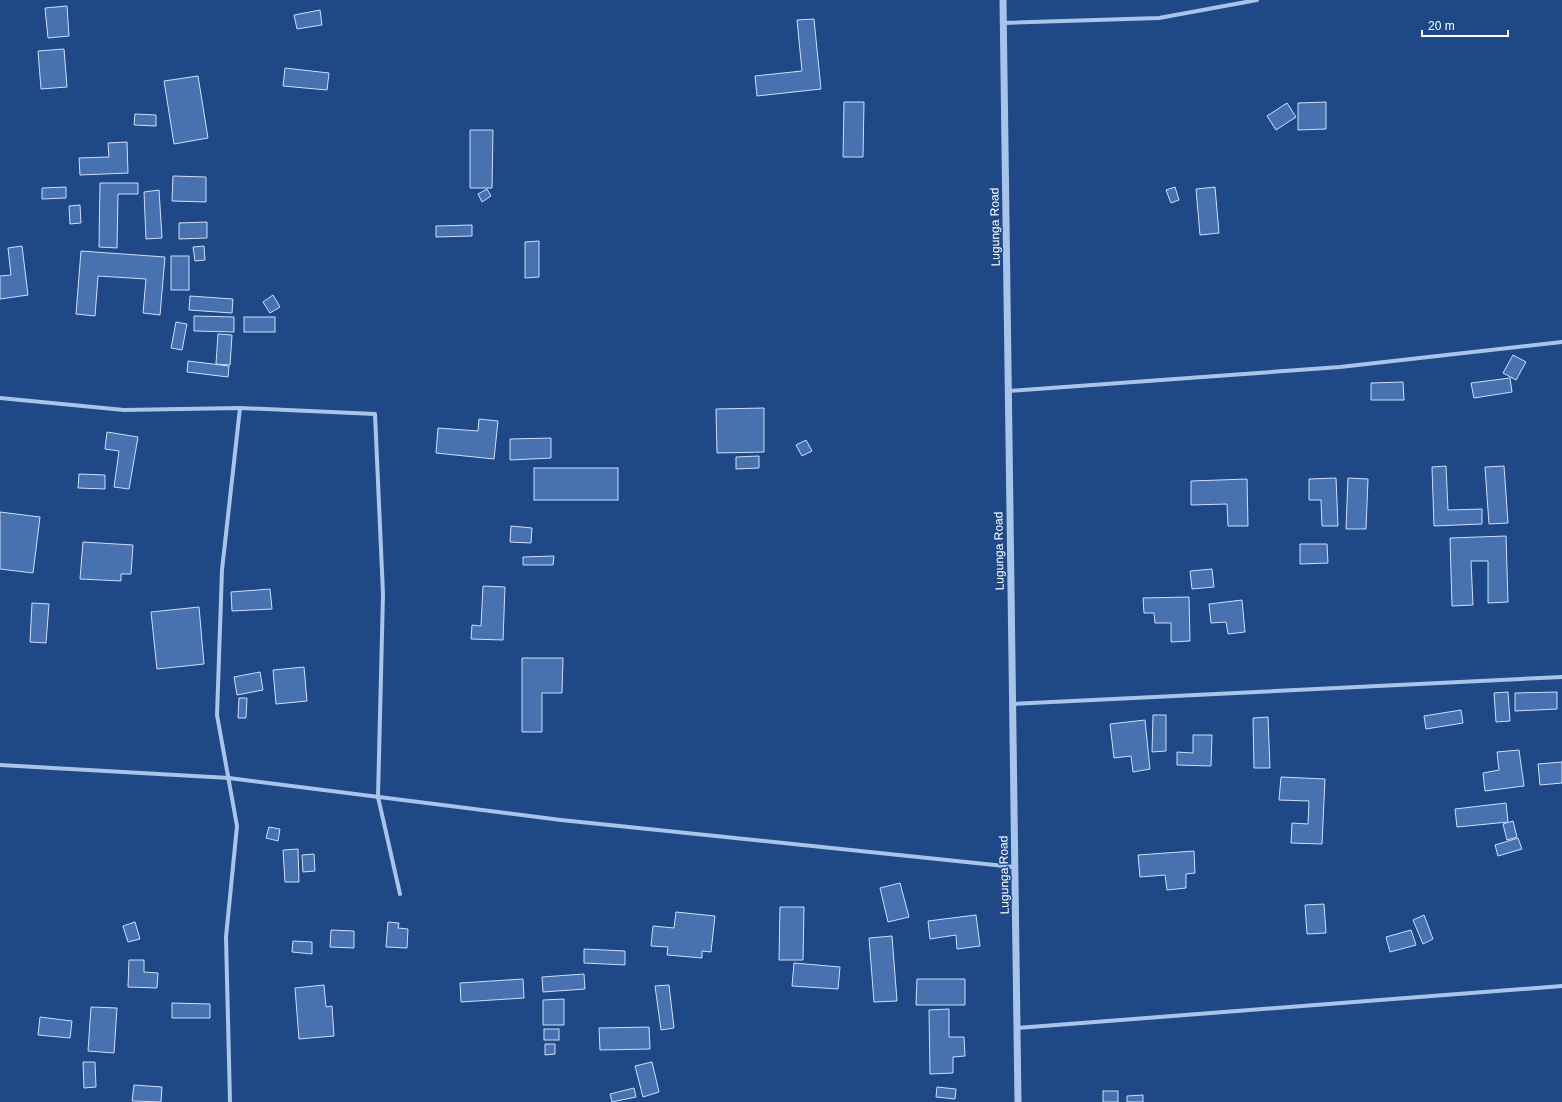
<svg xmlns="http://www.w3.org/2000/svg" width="1562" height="1102" font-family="Arial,sans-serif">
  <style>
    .building { fill: #4871b0; stroke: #cedff8 }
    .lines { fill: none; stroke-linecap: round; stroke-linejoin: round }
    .minor { stroke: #a9c4ea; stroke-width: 4 }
    .tertiary { stroke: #a9c4ea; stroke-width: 7 }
    .labels { text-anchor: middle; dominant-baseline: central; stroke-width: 3; stroke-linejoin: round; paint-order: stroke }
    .street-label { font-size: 12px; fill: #fff; stroke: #1f4887 }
  </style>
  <rect width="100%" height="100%" fill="#1f4887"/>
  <g class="building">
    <path d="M67,6L69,36L48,38L45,8Z"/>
    <path d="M320,10L322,25L297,29L294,15Z"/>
    <path d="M814,19L821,89L757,96L755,76L802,71L797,20Z"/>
    <path d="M64,49L67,87L41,89L38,51Z"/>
    <path d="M285,68L329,73L327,90L283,86Z"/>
    <path d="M198,76L208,138L174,144L164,81Z"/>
    <path d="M844,102H864L863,157H843Z"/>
    <path d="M1326,102V129L1298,130V103Z"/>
    <path d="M1287,103L1296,117L1276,130L1267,116Z"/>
    <path d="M135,114L156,115V126L134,125Z"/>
    <path d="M470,130H493L492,188H470Z"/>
    <path d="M127,142L128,173L80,175L79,158L109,157L108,143Z"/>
    <path d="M173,176L206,177V202L172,201Z"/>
    <path d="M100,183H138V194H118L117,248L99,247Z"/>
    <path d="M66,187V198L42,199V188Z"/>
    <path d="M1175,187L1179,200L1171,203L1166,190Z"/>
    <path d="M1215,187L1219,233L1200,235L1196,189Z"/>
    <path d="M487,189L491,196L482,202L478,194Z"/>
    <path d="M159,190L162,238L146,239L144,192Z"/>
    <path d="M80,205L81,223L70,224L69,206Z"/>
    <path d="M207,222V238L179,239V223Z"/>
    <path d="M472,225V236L436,237V226Z"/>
    <path d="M539,241V277L525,278V242Z"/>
    <path d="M22,246L28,295L0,299V276L11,275L8,248Z"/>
    <path d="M204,246L205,260L195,261L193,247Z"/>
    <path d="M81,251L165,257L160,315L143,313L146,279L98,276L95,316L76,314Z"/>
    <rect x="171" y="256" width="18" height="34"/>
    <path d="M273,295L280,307L270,313L263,302Z"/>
    <path d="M190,296L233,299L232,313L189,310Z"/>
    <path d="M194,316L234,317V332L194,331Z"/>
    <rect x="244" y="317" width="31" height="15"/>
    <path d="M176,322L187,324L182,350L171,348Z"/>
    <path d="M218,334L232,335L230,365L216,364Z"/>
    <path d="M1513,355L1526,362L1516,380L1503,373Z"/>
    <path d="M188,361L229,366L228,377L187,372Z"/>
    <path d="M1510,378L1512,392L1474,398L1471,383Z"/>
    <path d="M1403,382L1404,400H1371V383Z"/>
    <path d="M764,408V452L717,453L716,409Z"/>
    <path d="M479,419L498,421L494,459L436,453L438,428L478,431Z"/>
    <path d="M107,432L138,437L129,489L114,487L119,451L105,449Z"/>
    <path d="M551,438V458L510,460V439Z"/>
    <path d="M806,440L812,451L802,456L796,445Z"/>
    <path d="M759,456V468L736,469V457Z"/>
    <path d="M1446,466L1448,510L1482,509V524L1434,526L1432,467Z"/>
    <path d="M1504,466L1508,523L1489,524L1485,467Z"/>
    <rect x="534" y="468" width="84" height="32"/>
    <path d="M79,474L105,475V489L78,488Z"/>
    <path d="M1336,478L1338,526H1322L1321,500H1309V479Z"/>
    <path d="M1348,478L1368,479L1366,529H1346Z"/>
    <path d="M1247,479L1248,526H1228L1227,504L1191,505V481Z"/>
    <path d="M0,512L40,517L33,573L0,569Z"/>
    <path d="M511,526L532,528L531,543L510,542Z"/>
    <path d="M1506,536L1508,602L1488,603V561H1471L1473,605L1452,606L1450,538Z"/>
    <path d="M83,542L133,545L131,574H121V581L80,579Z"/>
    <path d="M1300,544H1327L1328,563L1300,564Z"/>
    <path d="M554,556L553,565H523V557Z"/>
    <path d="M1212,569L1214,587L1192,589L1190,571Z"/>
    <path d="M483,586L505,587L503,640L471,639L472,625L481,626Z"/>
    <path d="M270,589L272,609L232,611L231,592Z"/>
    <path d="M1189,597L1190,641L1171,642V623H1155L1154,613H1144L1143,598Z"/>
    <path d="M1242,600L1245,632L1228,634L1226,622L1211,623L1209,604Z"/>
    <path d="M32,603L49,604L46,643L30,642Z"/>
    <path d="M199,607L204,664L157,669L151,612Z"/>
    <path d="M522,658H563L562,693H542V732H522Z"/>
    <path d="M304,667L307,701L276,704L273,670Z"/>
    <path d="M260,672L263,690L237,695L234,677Z"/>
    <path d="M1508,692L1510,721L1496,722L1494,693Z"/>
    <path d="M1557,692V709L1515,711V693Z"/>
    <path d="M239,698H247L246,718H238Z"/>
    <path d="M1461,710L1463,723L1426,729L1424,716Z"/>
    <path d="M1153,715H1166V751L1152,752Z"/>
    <path d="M1268,717L1270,768H1254L1253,718Z"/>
    <path d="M1145,720L1150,769L1133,772L1131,756L1114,758L1110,724Z"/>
    <path d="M1193,735H1212L1211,766L1177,765V752L1193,753Z"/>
    <path d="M1519,750L1524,786L1485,791L1483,773L1499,770L1497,752Z"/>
    <path d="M1562,762V783L1540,785L1538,764Z"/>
    <path d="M1281,777L1325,779L1322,844L1291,843L1292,823L1308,824L1309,801L1279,800Z"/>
    <path d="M1506,803L1508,822L1457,827L1455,809Z"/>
    <path d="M1513,821L1517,837L1507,840L1503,824Z"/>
    <path d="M269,827L280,829L278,841L266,838Z"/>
    <path d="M1518,838L1522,849L1498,856L1495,845Z"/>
    <path d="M298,849L299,882H285L283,850Z"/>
    <path d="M1194,851L1195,873L1186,874V888L1167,890L1165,875L1140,877L1138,855Z"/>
    <path d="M314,854L315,871L303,872L302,855Z"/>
    <path d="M900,883L909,917L888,922L880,888Z"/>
    <path d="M1324,904L1326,933L1307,934L1305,905Z"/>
    <path d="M780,907H804L803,960H779Z"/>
    <path d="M676,912L715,916L711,952L702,951V958L667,955L668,947L651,946L653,926L674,928Z"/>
    <path d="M976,915L980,946L957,949L956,935L930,939L928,921Z"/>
    <path d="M1424,915L1433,939L1423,944L1413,920Z"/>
    <path d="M135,922L140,939L128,942L123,926Z"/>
    <path d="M388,922L399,923L398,928L408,929L407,948L386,947Z"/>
    <path d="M331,930L354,931V948L330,947Z"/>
    <path d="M1411,930L1416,945L1390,952L1386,937Z"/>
    <path d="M892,936L897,1001L874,1002L869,938Z"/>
    <path d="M293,941L312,942V954L292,952Z"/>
    <path d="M584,949L625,951V965L584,963Z"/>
    <path d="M129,960H144V972L158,973L157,988L128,987Z"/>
    <path d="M794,963L840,967L838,989L792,986Z"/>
    <path d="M584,974L585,989L543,992L542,977Z"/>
    <path d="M523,979L524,998L461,1002L460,983Z"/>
    <path d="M917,979H965V1005H916Z"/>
    <path d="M324,985L326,1007L332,1006L334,1036L299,1039L295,988Z"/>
    <path d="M669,985L674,1028L661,1030L655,986Z"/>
    <path d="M564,999V1025H543V1000Z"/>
    <path d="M172,1003L210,1004V1018H172Z"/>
    <path d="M91,1007L117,1008L114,1053L88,1051Z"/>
    <path d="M949,1009V1037H964L965,1056L953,1057V1073L930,1074L929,1010Z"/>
    <path d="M40,1017L72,1021L70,1038L38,1035Z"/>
    <path d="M649,1027L650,1049L600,1050L599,1028Z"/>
    <rect x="544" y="1029" width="15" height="11"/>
    <path d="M545,1044H555V1054L545,1055Z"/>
    <path d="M83,1062H95L96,1087L84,1088Z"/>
    <path d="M652,1062L659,1092L643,1097L635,1066Z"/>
    <path d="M134,1085L162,1087L161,1102L132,1101Z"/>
    <path d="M937,1087L956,1089L955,1099L936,1097Z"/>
    <path d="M634,1088L636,1097L612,1102L610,1094Z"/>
    <rect x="1103" y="1091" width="15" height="11"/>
    <path d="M1143,1095V1102H1127V1096Z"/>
  </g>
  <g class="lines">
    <g class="minor">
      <path d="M1003,23L1159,18L1257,0"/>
      <path d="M1008,391L1340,367L1562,342"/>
      <path d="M0,398L124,410L240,408L375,414L383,594L378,797L400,894"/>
      <path d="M1012,704L1562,677"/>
      <path d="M0,765L229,778L561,820L1014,867"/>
      <path d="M1017,1028L1562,986"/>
      <path d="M230,1102L226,937L237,826L217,715L222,570L240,408"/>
    </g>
    <path class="tertiary" d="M1003,0L1018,1102"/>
  </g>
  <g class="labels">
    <g class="street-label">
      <text transform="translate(995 227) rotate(-91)">Lugunga Road</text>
      <text transform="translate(999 551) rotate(-91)">Lugunga Road</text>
      <text transform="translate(1004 875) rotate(-91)">Lugunga Road</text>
    </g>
  </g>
  <path d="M1422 30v6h86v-6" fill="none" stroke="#ffffff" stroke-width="2"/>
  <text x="1428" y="30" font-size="12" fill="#ffffff" stroke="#1f4887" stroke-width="3" paint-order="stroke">20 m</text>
</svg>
